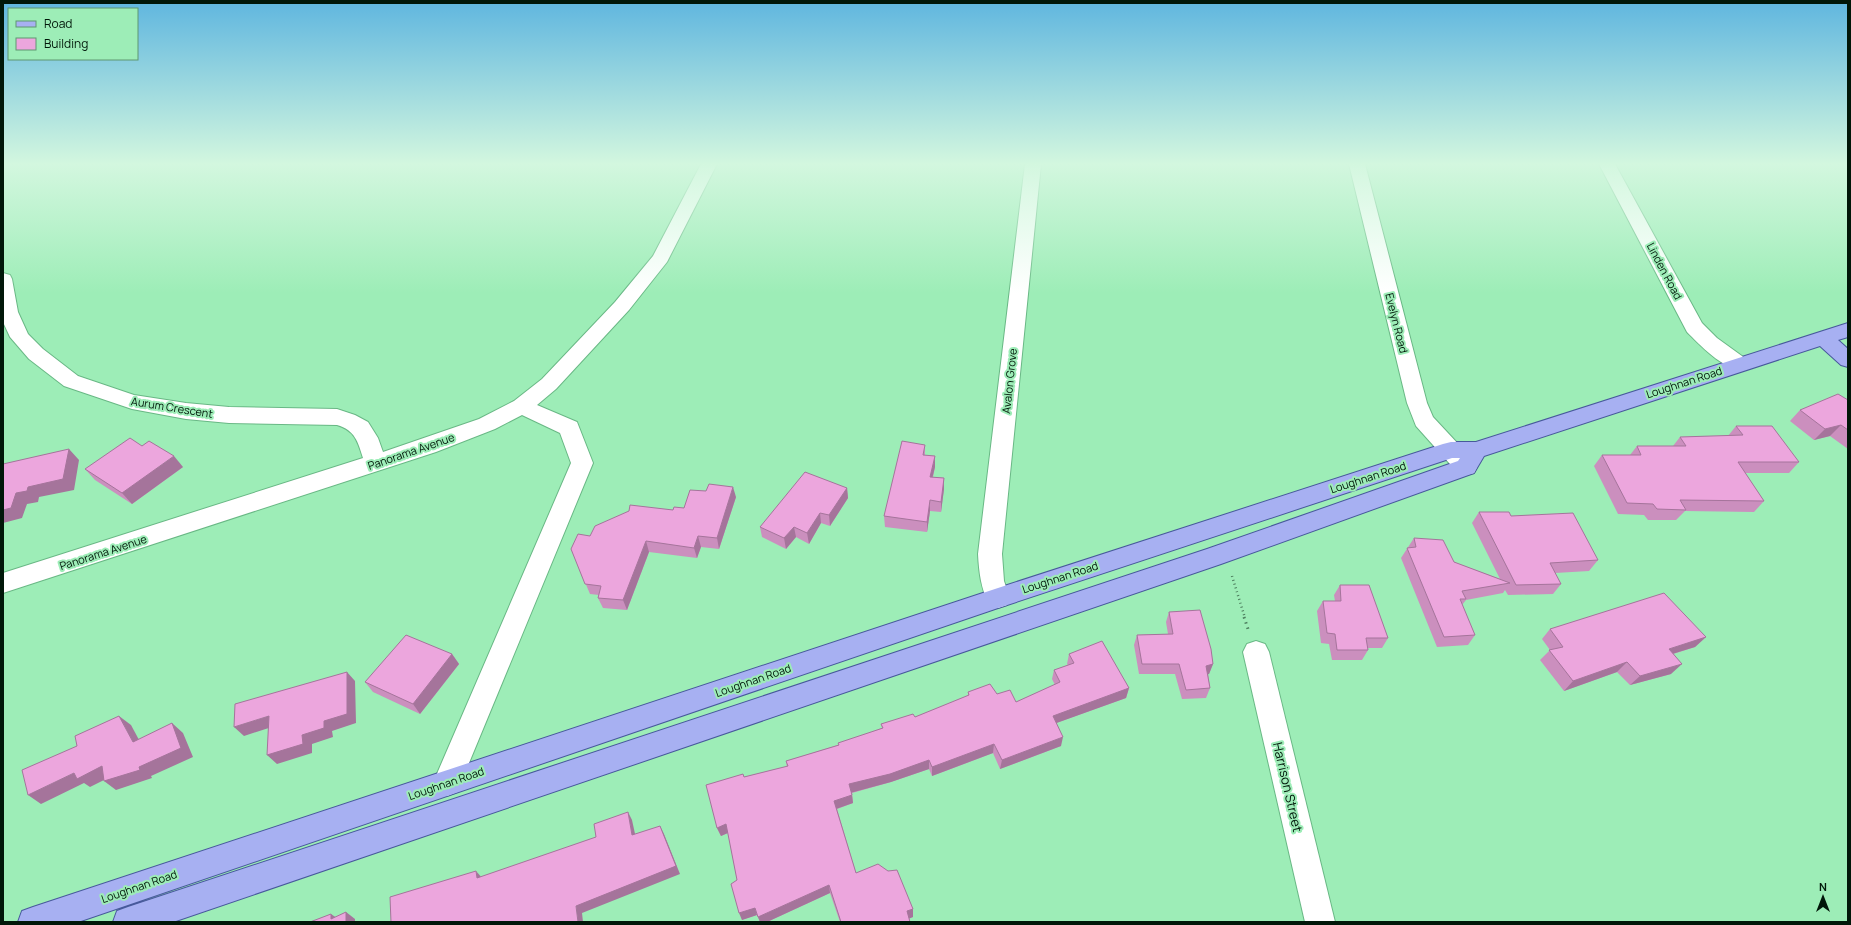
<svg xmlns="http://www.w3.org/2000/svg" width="1851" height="925" font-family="Manrope,sans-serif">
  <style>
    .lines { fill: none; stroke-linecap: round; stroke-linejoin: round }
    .minor-casing { stroke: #69b885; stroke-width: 2 }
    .major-casing { stroke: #47599b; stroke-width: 2 }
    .path-far1 { stroke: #4d7f5e; stroke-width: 2.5; stroke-dasharray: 1 3; stroke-linecap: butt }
    .path { stroke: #4d7f5e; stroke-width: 3; stroke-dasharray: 1.5 4; stroke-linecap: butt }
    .minor { fill: #fff; fill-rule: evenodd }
    .major { fill: #a7b0f2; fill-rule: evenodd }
    .wall { fill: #cb8fbe }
    .shaded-wall { fill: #a5749b }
    .building { fill: #eca6dd; stroke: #a5749b }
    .labels { text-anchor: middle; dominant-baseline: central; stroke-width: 4; stroke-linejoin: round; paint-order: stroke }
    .street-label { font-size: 11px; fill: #011709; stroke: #9dedb7 }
    .near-street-label { font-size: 13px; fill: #011709; stroke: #9dedb7 }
  </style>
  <rect width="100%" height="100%" fill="#9dedb7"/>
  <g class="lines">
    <defs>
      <g id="minor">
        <path d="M701,164H717L667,262L629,310L556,389L537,405L577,422L593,463L457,792L447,796L437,792L433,783L571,463L560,433L522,415L495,429L436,452L3,593V573L363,458C358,442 355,430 337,425L229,423L186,419L132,409L64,386L29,359L10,337L3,322V273L10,275L12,279L18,312L28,334L43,349L78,376L134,395L186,403L229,407L337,409L355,415L368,422L378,438L383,452L479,419L514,401L542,379L615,302L653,256Z"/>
        <path d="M1025,164H1041L1002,554L1004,581L1010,598L1007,605L998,608L989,605C981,588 979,573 978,554Z"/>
        <path d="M1349,164H1365L1427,403L1433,417L1474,461L1477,467L1474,473L1466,475L1458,473L1416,426L1407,403Z"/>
        <path d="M1599,164H1615L1702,323L1717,338L1746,359L1749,364L1746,369C1727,374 1700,345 1687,332Z"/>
        <path d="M1256,641L1265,644L1269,652L1335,922H1305L1243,652L1247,644Z"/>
      </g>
      <path id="major" d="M1848,323V337L1838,340L1848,349V367L1841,365L1820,346L1484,456L1474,473L1221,564L173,922H113L117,911L128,907L1207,549L1458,461L1460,458H1452L998,608L78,922H18L22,911L33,907L998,588L1443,444L1451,442H1476Z"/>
    </defs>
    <use href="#minor" class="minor-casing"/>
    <use href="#major" class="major-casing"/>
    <path class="path-far1" d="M1232,576L1245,618"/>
    <path class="path" d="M1244,617L1248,629"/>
    <use href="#minor" class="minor"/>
    <use href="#major" class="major"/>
  </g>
  <g class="wall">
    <path d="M1848,400V449L1830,436L1814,440L1790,421L1800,410Z"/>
    <path d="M1736,426L1799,462L1789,473H1745L1764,501L1754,512L1685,511L1676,520H1648L1644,515L1618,514L1594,466L1602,455H1630L1637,446H1673L1680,437L1728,436Z"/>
    <path d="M925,445V455L935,467L933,477L944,478V489L941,512L930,511L927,532L885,527L884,516Z"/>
    <path d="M183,467L132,504L95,480L85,469Z"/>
    <path d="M847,488L848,498L830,526L821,523L809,544L796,537L786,549L762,537L760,527Z"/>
    <path d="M736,497L719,549L701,547L697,558L649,552L627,610L603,608L598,598L599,595L590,594L571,549L590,536L673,510L684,508Z"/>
    <path d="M1479,512L1511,516L1598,560L1589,571L1555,573L1561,584L1553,594L1508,595L1505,590L1503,593L1466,600L1462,605L1475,635L1468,645L1437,647L1401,558L1414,538L1454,562L1500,579L1472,523Z"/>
    <path d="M1340,585L1388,638L1382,648H1368V650L1362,660H1332L1329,644L1321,643L1317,611L1323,601H1335L1334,595Z"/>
    <path d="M1169,612L1213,664L1209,674H1208L1210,688L1206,698L1182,699L1175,674H1139L1134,645L1137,635L1168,634L1166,622Z"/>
    <path d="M1550,629L1706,637L1695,647L1673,654L1671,674L1630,685L1617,672L1564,691L1540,660L1550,650L1542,639Z"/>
    <path d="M452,654L459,664L420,714L373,692L365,682Z"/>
    <path d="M1069,654L1129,688L1126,698L1056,723L1061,746L1000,769L993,753L932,776L929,769L891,782L852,793L853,803L837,809L856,873L913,909V917L909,918L910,922H840L830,893L767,922H760L757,915L742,920L737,880L728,833L721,836L717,828L744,777L787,767L786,761L838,745L882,728L881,724L915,717L968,696V692L997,694L1016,702L1055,685L1052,679L1054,670L1068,665L1067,664Z"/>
  </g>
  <g class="shaded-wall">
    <path d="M1841,425L1830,436L1814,440L1825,429Z"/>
    <path d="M69,449L79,460L74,490L39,497L38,502L27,504L22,518L3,523V510L16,493L28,487Z"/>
    <path d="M174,456L183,467L132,504L122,493Z"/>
    <path d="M935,456V467L930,487V477Z"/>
    <path d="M944,478V489L941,512V502Z"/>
    <path d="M733,487L736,497L719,549L717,538Z"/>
    <path d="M847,488L848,498L830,526L829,515Z"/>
    <path d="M930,500V511L927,532V522Z"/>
    <path d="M820,513L821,523L809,544L807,533Z"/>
    <path d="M794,527L796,537L786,549L784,538Z"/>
    <path d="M698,536L701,547L697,558L694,548Z"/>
    <path d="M646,541L649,552L627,610L623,600Z"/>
    <path d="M1706,637L1695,647L1659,658L1669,649Z"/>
    <path d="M452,654L459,664L420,714L413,704Z"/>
    <path d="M1627,662L1617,672L1564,691L1573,681Z"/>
    <path d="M1213,664L1209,674L1202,676L1206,666Z"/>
    <path d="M1682,664L1671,674L1630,685L1640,676Z"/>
    <path d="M347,672L355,681L356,723L332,731L333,737L312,744V753L277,764L267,755L302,735L324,721Z"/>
    <path d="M1129,688L1126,698L1051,725L1053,716Z"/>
    <path d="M119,716L131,725L145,751L133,742Z"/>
    <path d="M269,716L278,725L244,736L234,727Z"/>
    <path d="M172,723L183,733L193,757L151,776L152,778L116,790L104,781Z"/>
    <path d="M1063,737L1061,746L1000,769L1002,760Z"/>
    <path d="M994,744L993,753L932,776V767Z"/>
    <path d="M929,760V769L891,782L850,793L849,784Z"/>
    <path d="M102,766L114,775L90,787L84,783L41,804L28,795L74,773Z"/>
    <path d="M852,795L853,803L836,809L834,801Z"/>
    <path d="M628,812L632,820L637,843L632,835Z"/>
    <path d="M726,824L730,832L721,836L717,828Z"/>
    <path d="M660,826L664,834L680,874L582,913L583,922H578L576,906Z"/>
    <path d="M476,871L483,879L477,878Z"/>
    <path d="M829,885L830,893L767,922H760L758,917Z"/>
    <path d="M755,908L757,915L742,920L739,913Z"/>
    <path d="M913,909V917L908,919L907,911Z"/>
    <path d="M346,912L355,919V922H346Z"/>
    <path d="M331,914L341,921L331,919Z"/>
  </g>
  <g class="building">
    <path d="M1838,394L1848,400V430L1841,425L1825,429L1800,410Z"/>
    <path d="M1736,426H1772L1799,462H1738L1764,501L1680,500L1686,510L1657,509L1653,504L1627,503L1602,455H1641L1637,446H1686L1680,437L1743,435Z"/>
    <path d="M130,438L142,446L149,441L174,456L122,493L85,469Z"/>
    <path d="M902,441L925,445L923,455L935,456L930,477L944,478L941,502L930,500L927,522L884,516Z"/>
    <path d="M69,449L63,479L28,487L27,491L16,493L11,508L3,510V464Z"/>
    <path d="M805,472L847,488L829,515L820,513L807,533L794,527L784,538L760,527Z"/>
    <path d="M709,484L733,487L717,538L698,536L694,548L646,541L623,600L598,598L601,586L585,584L571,549L578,534L590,536L595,526L629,511L630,505L673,510L674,507L684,508L690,490L706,491Z"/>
    <path d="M1479,512H1509L1511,516L1573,513L1598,560L1550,563L1561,584L1516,585Z"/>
    <path d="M1414,538L1443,540L1454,562L1510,583L1462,591L1466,599H1460L1475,635L1444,637L1407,548L1416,547Z"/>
    <path d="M1340,585H1369L1388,638H1366L1368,650H1337L1335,634L1327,633L1323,601H1341Z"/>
    <path d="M1664,593L1706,637L1669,649L1682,664L1640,676L1627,662L1573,681L1549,650L1563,647L1550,629Z"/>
    <path d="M1200,610L1211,649L1213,664L1206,666L1210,688L1186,690L1179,664H1142L1137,635L1173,634L1169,612Z"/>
    <path d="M406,635L452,654L413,704L365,682Z"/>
    <path d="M1102,641L1129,688L1053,716L1063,737L1002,760L994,744L932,767L929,760L890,774L849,784L852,795L834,801L856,873L878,864L888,871L897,870L913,909L907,911L910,922H841L829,885L758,917L755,908L739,913L731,884L737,880L726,824L717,828L706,785L743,774L744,777L788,766L786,761L839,745L838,743L883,728L881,724L913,714L915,717L969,695L968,692L990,684L997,694L1010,690L1016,702L1060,682L1054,670L1074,663L1069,654Z"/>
    <path d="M347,672V714L324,721V728L302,735L303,744L267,755L269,716L234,727L235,704Z"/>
    <path d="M119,716L133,742L172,723L181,748L139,767L140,770L104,781L102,766L77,779L74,773L28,795L22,770L77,746L75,736Z"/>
    <path d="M628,812L632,835L660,826L676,866L576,906L578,922H391L390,897L476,871L477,878L596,837L594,824Z"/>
    <path d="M346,912V922H310L331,914V919Z"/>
  </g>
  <linearGradient id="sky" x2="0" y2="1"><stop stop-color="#5fb6df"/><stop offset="0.56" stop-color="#d3f7df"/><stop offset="1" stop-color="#d3f7df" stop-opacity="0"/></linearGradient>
  <rect width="1851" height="293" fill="url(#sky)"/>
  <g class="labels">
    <g class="street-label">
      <text transform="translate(1665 271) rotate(62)">Linden Road</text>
      <text transform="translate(1397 323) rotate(76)">Evelyn Road</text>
      <text transform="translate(1009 381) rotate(-84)">Avalon Grove</text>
      <text transform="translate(1684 382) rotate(-18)">Loughnan Road</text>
      <text transform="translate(172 407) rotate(9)">Aurum Crescent</text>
      <text transform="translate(411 451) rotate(-19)">Panorama Avenue</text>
      <text transform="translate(1368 477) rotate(-18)">Loughnan Road</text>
      <text transform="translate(103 552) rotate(-18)">Panorama Avenue</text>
      <text transform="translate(1060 577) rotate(-18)">Loughnan Road</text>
      <text transform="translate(753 680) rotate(-19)">Loughnan Road</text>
      <text transform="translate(446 783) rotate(-19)">Loughnan Road</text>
      <text transform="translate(139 886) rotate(-19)">Loughnan Road</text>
    </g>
    <g class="near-street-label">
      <text transform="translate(1288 787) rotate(77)">Harrison Street</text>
    </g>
  </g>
  <rect width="1851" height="925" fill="none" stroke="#011709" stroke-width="8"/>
  <rect x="8" y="8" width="130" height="52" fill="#9dedb7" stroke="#5f9771"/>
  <rect x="16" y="21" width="20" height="6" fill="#a7b0f2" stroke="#5f9771"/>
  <text x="44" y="28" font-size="12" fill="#011709">Road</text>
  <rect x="16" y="38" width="20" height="12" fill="#eca6dd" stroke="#5f9771"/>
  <text x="44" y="48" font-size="12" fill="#011709">Building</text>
  <g transform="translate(1823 897)" stroke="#9dedb7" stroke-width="3" paint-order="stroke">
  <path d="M0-3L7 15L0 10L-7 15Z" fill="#011709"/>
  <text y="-6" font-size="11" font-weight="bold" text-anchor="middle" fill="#011709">N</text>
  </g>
</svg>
